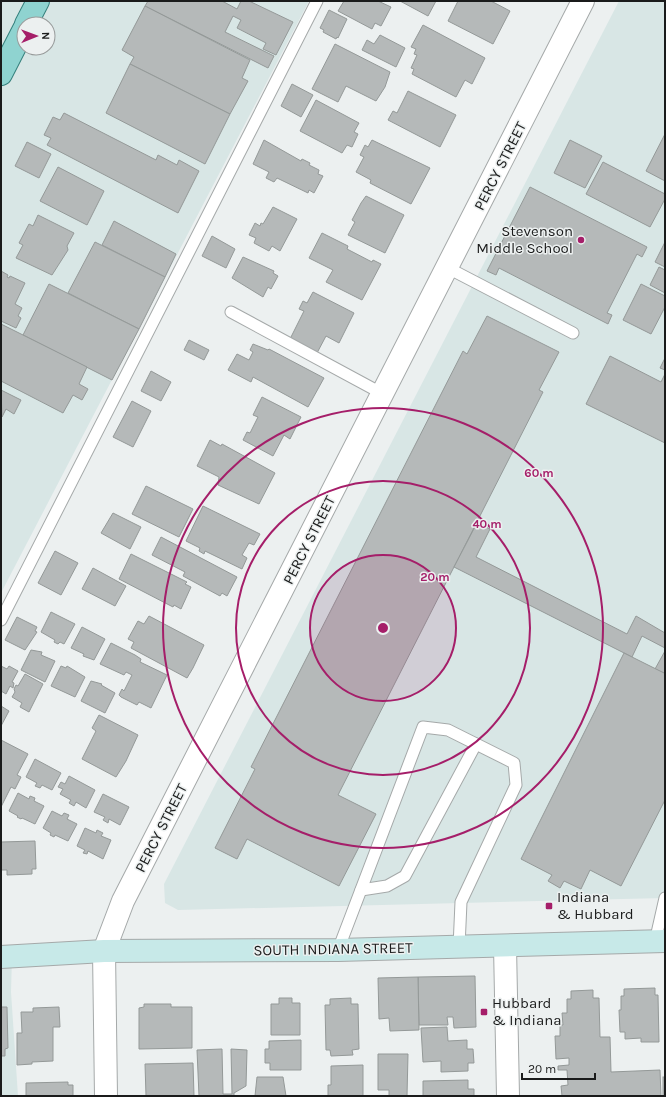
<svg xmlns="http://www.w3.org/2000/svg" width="666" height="1097" font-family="Karla,sans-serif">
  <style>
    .built { fill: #d8e6e5; fill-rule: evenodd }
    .building { fill: #b5b9b9; stroke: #949998 }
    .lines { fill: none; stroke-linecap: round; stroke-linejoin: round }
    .lane-casing { stroke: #a5a9a9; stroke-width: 13 }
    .street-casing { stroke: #a5a9a9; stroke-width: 24 }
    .secondary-casing { stroke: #a5a9a9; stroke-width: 24 }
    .primary-casing { stroke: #35807c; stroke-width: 24 }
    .lane { stroke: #fff; stroke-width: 11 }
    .street { stroke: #fff; stroke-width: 22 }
    .secondary { stroke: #c7e9e8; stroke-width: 22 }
    .primary { stroke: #8fd3d0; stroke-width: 22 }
    .ring { fill: none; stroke: #a51e69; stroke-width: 2 }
    .poi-dot { fill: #a51e69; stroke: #ecf0f0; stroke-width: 1.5 }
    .labels { text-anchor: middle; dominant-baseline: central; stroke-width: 3; stroke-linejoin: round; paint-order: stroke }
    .street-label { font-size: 15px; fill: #1a1b1b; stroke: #ecf0f0 }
    .poi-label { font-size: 15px; fill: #1a1b1b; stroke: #ecf0f0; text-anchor: start }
    .centre { fill: #a51e69; stroke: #ecf0f0; stroke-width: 2 }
    .ring-label { font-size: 12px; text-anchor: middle; font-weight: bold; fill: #a51e69; stroke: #ecf0f0; stroke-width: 3; stroke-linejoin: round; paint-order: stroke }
  </style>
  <rect width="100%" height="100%" fill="#ecf0f0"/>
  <g class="built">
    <path d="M1,1H309L1,593ZM24,24H48V48H24Z"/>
    <path d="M619,1H665V898L178,910L165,903L164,884Z"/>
    <path d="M1,957H12L11,992L18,1096H1Z"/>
  </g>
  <g class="building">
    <path d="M148,1H222L237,9L241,1H249L293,22L276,55L263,49L266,43L237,28L241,20L233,16L225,32L274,56L268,68L145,6Z"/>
    <path d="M344,1H378L391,7L381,26L375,23L372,29L338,11Z"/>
    <path d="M400,1H436L428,16Z"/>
    <path d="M458,1H491L510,11L493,44L448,21Z"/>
    <path d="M145,6L250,60L242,78L248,81L230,114L130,64L134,57L122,50Z"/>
    <path d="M329,10L347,19L338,38L337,37L336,39L323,32L324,30L320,28Z"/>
    <path d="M423,25L485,58L472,84L465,80L456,97L412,74L414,69L411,68L417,55L414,54L416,49L411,47Z"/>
    <path d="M380,35L405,48L396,67L362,50L367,40L374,44Z"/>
    <path d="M335,44L390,72L385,87L376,101L346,86L338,102L312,89Z"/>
    <path d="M130,64L230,114L205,164L106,113Z"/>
    <path d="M292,84L313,95L301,117L281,106Z"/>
    <path d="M408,91L456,115L440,147L388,120L393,111L397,113Z"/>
    <path d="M316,100L359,123L354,132L358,134L352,147L347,145L342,153L300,131Z"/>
    <path d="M64,113L156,160L158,155L177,165L179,160L199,171L178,213L47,145L51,138L44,135L53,117L60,120Z"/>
    <path d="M665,134V181L646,171Z"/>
    <path d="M264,140L301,161L302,159L310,163L309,165L319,170L318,174L323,176L314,193L309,190L308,193L277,178L274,182L266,178L269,172L253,164Z"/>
    <path d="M372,140L430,168L411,204L370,183L371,180L356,172L364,157L360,155L365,145L368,147Z"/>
    <path d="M570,140L602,156L585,188L554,173Z"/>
    <path d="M27,142L51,154L39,178L15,166Z"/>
    <path d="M603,162L665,194V199L650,227L586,194Z"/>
    <path d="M58,167L104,191L87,225L40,201Z"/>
    <path d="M530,187L647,247L642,257L637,254L607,313L612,315L608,324L499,268L496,275L487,271Z"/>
    <path d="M366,196L404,215L385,253L348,235L355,222L352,220L361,203Z"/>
    <path d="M273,207L297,219L280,251L272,246L269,251L254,243L256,238L249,235L255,223L260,226L261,223L263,224Z"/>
    <path d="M38,215L74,233L67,246L68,250L52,275L16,258L23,245L19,243L29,224L33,226Z"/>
    <path d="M114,221L176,254L165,277L102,245Z"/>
    <path d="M322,233L348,246L347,249L372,262L373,260L381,264L362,300L326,282L333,270L309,258Z"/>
    <path d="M212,236L235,249L226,268L202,256Z"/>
    <path d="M95,242L165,277L139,329L68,293Z"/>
    <path d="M665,242V267L655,262Z"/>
    <path d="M243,257L274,271L273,273L278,276L271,289L268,287L263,297L232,278Z"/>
    <path d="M659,267L665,270V293L650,285Z"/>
    <path d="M1,271L8,275L7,277L9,278L10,276L25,283L15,304L22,308L18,316L21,318L16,328L1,321Z"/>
    <path d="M49,284L139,329L112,380L23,335Z"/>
    <path d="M641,284L665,296V307L651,334L623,320Z"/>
    <path d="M313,292L354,313L339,343L326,336L317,353L290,339L304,311L299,309L303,301L307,303Z"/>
    <path d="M487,316L559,352L539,390L543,392L338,795L376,814L339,886L247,839L237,859L215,848L255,769L251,767L463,351L467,354Z"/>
    <path d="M1,324L87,367L79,384L88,389L82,400L73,395L63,413L1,381Z"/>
    <path d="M189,340L209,350L204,360L184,350Z"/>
    <path d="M253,344L268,350L269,349L324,378L308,407L253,377L251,382L228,370L237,354L249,360L253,352L250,350Z"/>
    <path d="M610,356L661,382L665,374V443L586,404Z"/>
    <path d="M665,358V370L660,368Z"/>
    <path d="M151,371L171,382L161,401L141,391Z"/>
    <path d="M1,390L21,400L14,414L6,409L2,417Z"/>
    <path d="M262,397L301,417L290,439L284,435L273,456L243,440L247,432L250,433L258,417L253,415Z"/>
    <path d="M132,401L151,411L133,447L113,437Z"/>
    <path d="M210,440L221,446L222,444L275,473L259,504L218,485L219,477L197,466Z"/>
    <path d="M146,486L193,509L179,537L132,514Z"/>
    <path d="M203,506L260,534L254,545L249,543L242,555L247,558L242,569L205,551L204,554L199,551L200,548L186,541Z"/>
    <path d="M113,513L141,527L130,549L101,533Z"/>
    <path d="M477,523L490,529L476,557L627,634L636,616L665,633V648L642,636L632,657L454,567Z"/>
    <path d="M161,537L237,577L227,596L222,593L220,596L183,576L185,572L152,555Z"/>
    <path d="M55,551L78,563L61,595L38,583Z"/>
    <path d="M131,554L187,582L185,584L191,587L181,609L174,605L173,607L119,579Z"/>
    <path d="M93,568L126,586L115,606L82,589Z"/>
    <path d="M51,612L75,624L64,644L60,642L58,644L54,642L55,640L41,632Z"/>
    <path d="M149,616L204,645L193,668L187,678L131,648L134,642L128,639L138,621L144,624Z"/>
    <path d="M17,617L37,627L35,631L37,632L25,650L5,640Z"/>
    <path d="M82,627L105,639L94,660L83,656L84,654L71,648Z"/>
    <path d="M111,643L135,655L141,659L140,662L167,675L151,708L139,702L137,705L121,697L119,695L122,689L124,691L132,675L126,672L124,675L100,664Z"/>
    <path d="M31,650L42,652L41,655L55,661L45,682L21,670Z"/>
    <path d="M665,651V671L664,673L655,669Z"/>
    <path d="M624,653L664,673L665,671V800L621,886L590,870L581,889L564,881L560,888L548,881L552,875L521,859Z"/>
    <path d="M1,666L7,669L9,666L18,671L12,682L14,683L13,688L10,686L6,694L1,691Z"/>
    <path d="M61,666L66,668L67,666L85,677L75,697L51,686Z"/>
    <path d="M25,674L43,684L29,712L20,707L22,703L12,697L15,692L14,689L16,685L18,686Z"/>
    <path d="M91,681L102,684L101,685L115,693L105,713L81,701Z"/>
    <path d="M1,706L9,711L1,726Z"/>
    <path d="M99,715L138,735L126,761L116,777L82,759L96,731L92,728Z"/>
    <path d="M1,740L28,754L17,775L21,777L15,789L11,787L1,807Z"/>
    <path d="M35,759L61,773L52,790L42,785L40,788L35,786L37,783L26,777Z"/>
    <path d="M69,776L95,790L86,808L76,802L74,806L69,803L71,800L60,794L63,789L58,787L61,782L65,784Z"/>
    <path d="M18,793L29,799L30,796L35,798L34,801L44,806L35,824L22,818L21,819L17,817L18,816L9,811Z"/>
    <path d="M103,794L129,807L120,825L109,819L108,823L103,820L105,817L94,812Z"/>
    <path d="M52,811L62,816L64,813L69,815L67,819L77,824L68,841L55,835L54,837L50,835L51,833L43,828Z"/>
    <path d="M85,828L96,833L97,830L103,833L101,836L111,840L103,859L88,851L87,854L83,853L85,850L77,846Z"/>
    <path d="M35,841L36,869H32V874L7,875V870H1V842Z"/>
    <path d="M475,976L476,1027L454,1028L453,1017H447L448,1025H419L418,977Z"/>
    <path d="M418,977L419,1030L390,1031L389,1018L379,1019L378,978Z"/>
    <path d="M655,988V995H658L659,1042H641V1038L625,1039V1032H620L619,1010H621V996H624V989Z"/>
    <path d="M593,990V998H599L600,1037H610L611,1072L660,1070L661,1096H562L561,1086L568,1085L567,1070H558V1066L569,1065V1058L556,1059L555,1036H560V1025H563L562,1013H567V999H571V991Z"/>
    <path d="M279,998H292V1003H300V1035H271V1004H279Z"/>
    <path d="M351,998V1004H358L359,1049L352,1050L353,1055L331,1056L330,1050H326L325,1005H330V999Z"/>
    <path d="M144,1004H171V1007H192V1048L139,1049V1008L144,1007Z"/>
    <path d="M1,1007H7L8,1048L5,1049V1056H1Z"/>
    <path d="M59,1007L60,1027H53V1061L32,1062V1064L17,1065V1033H22L21,1012H33V1008Z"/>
    <path d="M447,1027L448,1041L467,1040V1049H473L474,1063H468V1071L441,1072V1061L423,1062L421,1028Z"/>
    <path d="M301,1040V1070H270V1063H265V1049H269V1041Z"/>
    <path d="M222,1049L223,1094H232L231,1049L247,1050L246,1086L234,1093V1096H199L197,1050Z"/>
    <path d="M378,1054H408L407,1096H389V1090H378Z"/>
    <path d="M193,1063L194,1096H146L145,1064Z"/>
    <path d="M363,1065V1096H328V1085H331V1066Z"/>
    <path d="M257,1077H283L286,1096H255Z"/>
    <rect x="663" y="1077" width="2" height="19"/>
    <path d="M468,1080V1089H474V1096H423V1081Z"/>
    <path d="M68,1082V1085H73V1096H26V1083Z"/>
  </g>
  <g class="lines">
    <defs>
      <g id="lane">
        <path d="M448,268L573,333"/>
        <path d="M231,312L383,394"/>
        <path d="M1,620L317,1"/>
        <path d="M361,890L387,886L405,876L476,744"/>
        <path d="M655,942L665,898"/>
        <path d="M338,950L423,727L448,730L514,763L516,785L461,902L459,947"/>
      </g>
      <g id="street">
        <path d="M505,946L508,1096"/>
        <path d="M106,1096L104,951L123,901L583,1"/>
      </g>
      <path id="secondary" d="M1,957L104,951L338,950L665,941"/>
      <g id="primary">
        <path d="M26,24L38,1"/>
        <path d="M1,74L24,29"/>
      </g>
    </defs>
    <use href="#lane" class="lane-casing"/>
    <use href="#street" class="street-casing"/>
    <use href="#secondary" class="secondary-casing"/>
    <use href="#primary" class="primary-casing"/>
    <use href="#lane" class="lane"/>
    <use href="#street" class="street"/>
    <use href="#secondary" class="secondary"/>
    <use href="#primary" class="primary"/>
  </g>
  <circle cx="383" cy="628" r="73" fill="#a51e69" fill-opacity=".12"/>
  <g class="ring">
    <circle cx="383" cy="628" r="73"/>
    <circle cx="383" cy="628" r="147"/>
    <circle cx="383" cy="628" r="220"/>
  </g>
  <g class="poi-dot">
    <circle cx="581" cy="240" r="4"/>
    <rect x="545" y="902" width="8" height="8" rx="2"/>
    <rect x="480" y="1008" width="8" height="8" rx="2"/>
  </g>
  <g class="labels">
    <g class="street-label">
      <text transform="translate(500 166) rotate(-63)">PERCY STREET</text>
      <text transform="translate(309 540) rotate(-63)">PERCY STREET</text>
      <text transform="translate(161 828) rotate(-63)">PERCY STREET</text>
      <text transform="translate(333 949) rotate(-1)">SOUTH INDIANA STREET</text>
    </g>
    <g class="poi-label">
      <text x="573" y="231" text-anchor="end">Stevenson<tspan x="573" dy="17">Middle School</tspan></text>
      <text x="557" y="897">Indiana<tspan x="557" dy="17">&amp; Hubbard</tspan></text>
      <text x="492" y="1003">Hubbard<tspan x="492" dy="17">&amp; Indiana</tspan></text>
    </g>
  </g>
  <circle cx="383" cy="628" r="6" class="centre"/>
  <g class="ring-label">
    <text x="539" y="477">60 m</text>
    <text x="487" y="528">40 m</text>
    <text x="435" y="581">20 m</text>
  </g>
  <rect width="666" height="1097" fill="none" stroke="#1a1b1b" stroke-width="4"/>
  <g transform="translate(36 36) rotate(89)"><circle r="19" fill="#ecf0f0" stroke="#989b9b"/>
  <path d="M0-3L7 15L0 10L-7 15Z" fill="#a51e69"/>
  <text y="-6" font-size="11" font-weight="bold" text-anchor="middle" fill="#1a1b1b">N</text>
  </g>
  <path d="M522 1073v6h73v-6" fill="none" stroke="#1a1b1b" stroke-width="2"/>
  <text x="528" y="1073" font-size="12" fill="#1a1b1b" stroke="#ecf0f0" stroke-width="3" paint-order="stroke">20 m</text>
</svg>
